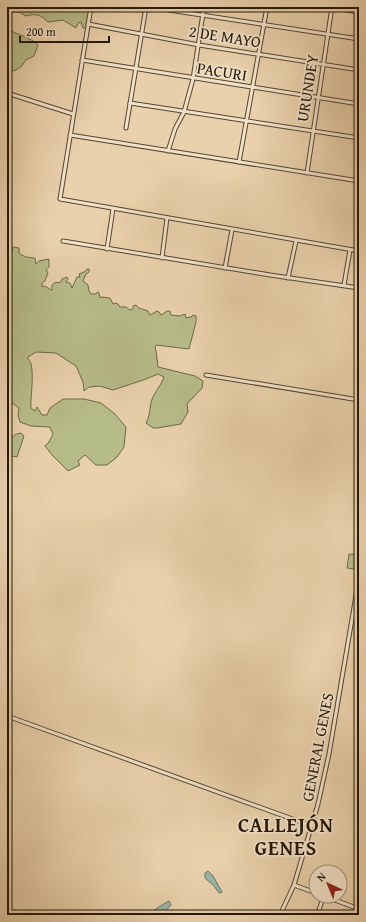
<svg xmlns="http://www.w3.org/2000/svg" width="366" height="922" font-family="'Gentium Book Plus',serif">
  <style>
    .green { fill: #b6bc89; stroke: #6c6a48 }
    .water { fill: #97b7a7; stroke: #697767 }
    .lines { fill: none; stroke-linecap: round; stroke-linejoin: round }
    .minor-casing { stroke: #544631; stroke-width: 5 }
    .minor { stroke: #f1e1c8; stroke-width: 3 }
    .labels { text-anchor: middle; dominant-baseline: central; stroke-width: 3.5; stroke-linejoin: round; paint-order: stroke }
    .street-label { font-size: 16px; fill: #231808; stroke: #f1e1c8 }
    .district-label { font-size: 20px; font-weight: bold; letter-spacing: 1px; fill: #231808; stroke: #f1e1c8 }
  </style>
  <rect width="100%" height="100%" fill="#e9d1ab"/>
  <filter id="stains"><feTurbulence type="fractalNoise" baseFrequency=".005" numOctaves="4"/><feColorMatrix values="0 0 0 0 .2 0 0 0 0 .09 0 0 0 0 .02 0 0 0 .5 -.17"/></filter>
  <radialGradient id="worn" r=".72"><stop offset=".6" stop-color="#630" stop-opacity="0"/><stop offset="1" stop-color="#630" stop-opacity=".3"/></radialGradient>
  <g class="green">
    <path d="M7,7H89L88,28H83L81,22L78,23L76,28L63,20L48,22C41,15 36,13 26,16L19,12H10L7,10Z"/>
    <path d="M7,29C16,34 32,38 38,45L34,56L26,60L21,67L14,71H7Z"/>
    <path d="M13,247L19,248V253C23,257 31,258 35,258L36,264L39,261L49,259V267L46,270L48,273L45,281L42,283V287L45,286L51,290H52V285L54,283L61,282L62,279L67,277L68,279L66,282L70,283L72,288L77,277H80L79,274L84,272L87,269H89V272L86,274L83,281L88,285L89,291L91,294H95L98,292L99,293L100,298L102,297L110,298L113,304L115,303L118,304L120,307H126L130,310L133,309V306L136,305L139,308L148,311L150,315L157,311L159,312L161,315L167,311H170L171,315L180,316L185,314L186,318L191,317L193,315L196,316V322L189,349L156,345L155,348L156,351L158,367L195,376L203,381L202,388L187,404L188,412L181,424L157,428H153L146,423C151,414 149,405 153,397C156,390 162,384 164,377L158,374L146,379L113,390L100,386L89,387L84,391L83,382L76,366L56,353L36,352L28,357V359C36,365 30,398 31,408L35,411L37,407L42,415H47L50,408L63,399H84L101,403L115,414L126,427L124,447L117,457L107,465H96L85,455L78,461L80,465L68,471L52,455L45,446L49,442L53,434L50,427L31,426L20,422L18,415L19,408L12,403H8V408L7,409V262L10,260Z"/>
    <path d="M21,433L24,436L17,457L12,456L7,481C7,466 1,435 21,433Z"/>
    <path d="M349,554L356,555L354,569L347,568Z"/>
  </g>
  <g class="water">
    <path d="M208,871L213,876L222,892L221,893H219L214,886L205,878V873Z"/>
    <path d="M169,901L171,905L162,915H149C154,909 162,905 169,901Z"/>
  </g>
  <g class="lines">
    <defs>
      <g id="minor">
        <path d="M91,7L60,199L359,251"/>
        <path d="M149,7L359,39"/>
        <path d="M329,7L359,12"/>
        <path d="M88,24L199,45L359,70"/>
        <path d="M82,60L359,104"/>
        <path d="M7,93L73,114"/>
        <path d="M130,103L359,138"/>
        <path d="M126,128L146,7"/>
        <path d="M70,135L359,181"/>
        <path d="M168,151L175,129L184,112L193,79L204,7"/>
        <path d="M239,162L267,7"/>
        <path d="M307,173L332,7"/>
        <path d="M63,241L270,275L359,288"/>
        <path d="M107,249L113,209"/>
        <path d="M162,258L167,218"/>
        <path d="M225,268L232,230"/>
        <path d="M288,278L296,241"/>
        <path d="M344,285L350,250"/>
        <path d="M206,375L359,400"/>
        <path d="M7,716L312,826"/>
        <path d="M294,885L316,893"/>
        <path d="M280,915L294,885L318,804L329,754L359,578"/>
        <path d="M317,915L324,896L359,909"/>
        <path d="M354,915L357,908"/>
      </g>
    </defs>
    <use href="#minor" class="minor-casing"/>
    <use href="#minor" class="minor"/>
  </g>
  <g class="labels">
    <g class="street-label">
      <text transform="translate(225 36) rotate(9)">2 DE MAYO</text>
      <text transform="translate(222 71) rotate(9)">PACURI</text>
      <text transform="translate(307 88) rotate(-81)">URUNDEY</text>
      <text transform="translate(317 747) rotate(-79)">GENERAL GENES</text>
    </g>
    <g class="district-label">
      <text x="286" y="824">CALLEJÓN<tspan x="286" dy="23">GENES</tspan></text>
    </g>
  </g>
  <rect width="366" height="922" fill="none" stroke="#e9d1ab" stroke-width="24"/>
  <rect x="8" y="8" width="350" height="906" fill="none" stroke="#231808" stroke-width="2"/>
  <rect x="12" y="12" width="342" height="898" fill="none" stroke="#231808"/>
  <g transform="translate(328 884) rotate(316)"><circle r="19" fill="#f1e1c8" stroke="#9f917b"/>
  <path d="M0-3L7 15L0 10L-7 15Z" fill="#8f2418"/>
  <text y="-6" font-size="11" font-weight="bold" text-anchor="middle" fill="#231808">N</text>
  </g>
  <path d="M20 36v6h89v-6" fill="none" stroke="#231808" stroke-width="2"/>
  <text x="26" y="36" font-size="12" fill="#231808" stroke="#f1e1c8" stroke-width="3" paint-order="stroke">200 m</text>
  <rect width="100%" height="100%" filter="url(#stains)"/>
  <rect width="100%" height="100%" fill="url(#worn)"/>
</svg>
